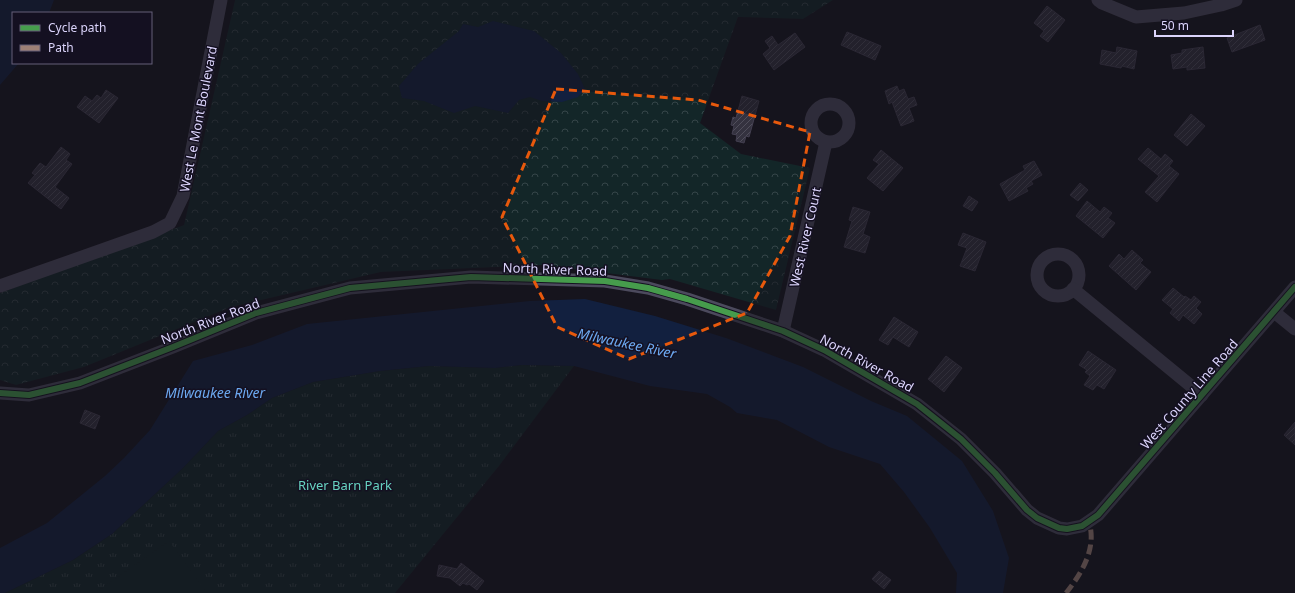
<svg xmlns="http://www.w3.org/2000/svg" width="1295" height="593" font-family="'Noto Sans',sans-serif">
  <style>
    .forest { fill: url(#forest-crowns) }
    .park { fill: url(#park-tufts) }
    .pitch { fill: #132628 }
    .water { fill: #12203f }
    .building { fill: url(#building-hatch); stroke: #433f50 }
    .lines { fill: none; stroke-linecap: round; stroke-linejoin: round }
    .minor { stroke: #4c4a5d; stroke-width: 13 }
    .quiet { stroke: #9e8076; stroke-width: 5; stroke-dasharray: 10 5; stroke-linecap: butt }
    .cycleway-casing { stroke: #141021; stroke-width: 8 }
    .cycleway { stroke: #469c4c; stroke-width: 6 }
    .marked { fill: none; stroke: #e8590c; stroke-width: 3; stroke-dasharray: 8 5; stroke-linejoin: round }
    .labels { text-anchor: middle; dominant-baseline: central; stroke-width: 3; stroke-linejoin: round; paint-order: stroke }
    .street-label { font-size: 13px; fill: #dbd4fb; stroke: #141021 }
    .park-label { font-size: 13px; fill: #67d3c1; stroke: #141021 }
    .water-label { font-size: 14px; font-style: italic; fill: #6ca8f0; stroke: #141021 }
  </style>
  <defs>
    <pattern id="forest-crowns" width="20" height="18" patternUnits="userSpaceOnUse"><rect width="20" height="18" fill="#132628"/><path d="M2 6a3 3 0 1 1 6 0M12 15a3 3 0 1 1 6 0" fill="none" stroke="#354548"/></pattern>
    <pattern id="park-tufts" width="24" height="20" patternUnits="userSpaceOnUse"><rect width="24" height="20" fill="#132628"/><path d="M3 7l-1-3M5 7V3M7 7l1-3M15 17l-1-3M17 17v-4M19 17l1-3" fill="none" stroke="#354548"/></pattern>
    <pattern id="building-hatch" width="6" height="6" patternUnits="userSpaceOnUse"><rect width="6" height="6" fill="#34323f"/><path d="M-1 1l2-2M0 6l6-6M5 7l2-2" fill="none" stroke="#514f5c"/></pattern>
  </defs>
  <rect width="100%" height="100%" fill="#16141d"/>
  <path class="forest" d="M235,0H833L803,19L738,17L700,123L741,154L810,168L776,310L670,279L662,280L542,265L381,272L231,307L84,367L16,385L0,380V293L184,225Z"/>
  <path class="park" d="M522,365L574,366L499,466L395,593H5L73,560L112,534L183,468L218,431L247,415L272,398L313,382L380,371L429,366L495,368Z"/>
  <path class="pitch" d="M169,541L207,593H95Z"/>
  <g class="water">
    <path d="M0,0H54L49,13H13V63H19L0,85Z"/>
    <path d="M493,21L534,31L561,53L578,74L585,89L578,97L562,102L542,101L530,97L519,100L508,113L475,106L454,113L424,101L402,98L399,86L418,64L459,31L463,24L478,27Z"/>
    <path d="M585,299L655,316L726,338L803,367L871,401L907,416L962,461L993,511L1009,558L1003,593H956L957,573L930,528L904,492L880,464L829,447L777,420L737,413L730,407L707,394L650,386L574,366L522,365L495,368L429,366L380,371L313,382L272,398L247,415L218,431L183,468L112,534L73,560L5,593H0V548L47,523L105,476L124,458L150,430L193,361L252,345L307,324L530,301Z"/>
  </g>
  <g class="building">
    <path d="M1047,6L1065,20L1048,42L1040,36L1044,31L1034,23Z"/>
    <path d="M1260,25L1265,40L1232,52L1227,38Z"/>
    <path d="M847,32L881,46L875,60L841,45Z"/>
    <path d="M795,33L805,47L774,70L763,54L770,48L765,41L772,36L778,45Z"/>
    <path d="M1117,47L1137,51L1134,69L1122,66L1121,68L1100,64L1102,50L1116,53Z"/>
    <path d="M1203,47L1205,68L1187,70V67L1173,69L1171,55L1182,53V50Z"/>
    <path d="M897,86L899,91L904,89L908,99L914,97L917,105L909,108L914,121L901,126L892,102L889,104L885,91Z"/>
    <path d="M106,90L118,98L99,123L77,107L85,96L92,101L97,95L101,98Z"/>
    <path d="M742,96L759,101L749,137L746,136L744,143L736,141L737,135L732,134L734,126L731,125L733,117L736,118Z"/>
    <path d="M1191,114L1205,126L1187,146L1174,135Z"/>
    <path d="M61,147L70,154L66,160L72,164L55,187L69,198L61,209L28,183L35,175L32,173L40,163L46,167Z"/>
    <path d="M1148,148L1161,159L1165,154L1173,161L1169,166L1179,174L1157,202L1145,192L1159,176L1138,159Z"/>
    <path d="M881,150L903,168L883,191L867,178L879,164L873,160Z"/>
    <path d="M1034,161L1042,175L1031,181L1033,184L1026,188L1028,191L1009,201L1000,184L1025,170L1023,166Z"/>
    <path d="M1080,183L1088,190L1078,201L1070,195Z"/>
    <path d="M969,196L978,202L972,211L963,206Z"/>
    <path d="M1087,201L1100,212L1104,207L1112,213L1108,218L1115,223L1103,238L1076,216Z"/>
    <path d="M853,207L870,212L863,234L870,237L865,253L844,247L852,221L849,220Z"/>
    <path d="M963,233L986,242L975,271L960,266L967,248L958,245Z"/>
    <path d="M1132,250L1143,260L1140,263L1151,272L1136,290L1109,266L1119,254L1124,259Z"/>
    <path d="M1173,288L1184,297L1185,296L1191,300L1194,296L1201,302L1196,308L1202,314L1194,324L1183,315L1179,321L1170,313L1173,309L1162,300Z"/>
    <path d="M894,317L918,332L909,347L893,337L888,345L879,340Z"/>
    <path d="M1088,351L1116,370L1104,389L1097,385L1093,390L1084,385L1090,376L1085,372L1087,370L1079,365Z"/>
    <path d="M946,356L962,368L944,392L928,379Z"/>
    <path d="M85,410L100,416L95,429L80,423Z"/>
    <path d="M1295,422V445L1284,435Z"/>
    <path d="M461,563L484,581L477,590L469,584L467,585L463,583L460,586L450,578L437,576L439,565L457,569Z"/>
    <path d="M879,571L891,580L884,589L872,579Z"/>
  </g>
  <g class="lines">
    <g class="minor">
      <path d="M1098,0L1102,3L1136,17L1184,13L1221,5L1236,0"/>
      <circle cx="830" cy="123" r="19"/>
      <circle cx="1058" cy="275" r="21"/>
      <path d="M0,286L153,232L170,223L183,196L221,0"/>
      <path d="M1073,289L1202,395"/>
      <path d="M1274,312L1295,329"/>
      <path d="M783,331L826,142"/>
      <path d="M0,393L29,395L80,383L173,347L256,313L350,288L471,277L605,281L648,288L687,299L783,331L824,350L917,404L961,439L995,473L1027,510L1037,518L1059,528L1067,529L1082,526L1098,515L1295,287"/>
    </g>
    <path class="quiet" d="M1066,593C1082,573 1097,548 1089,522"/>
    <defs>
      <path id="cycleway" d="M0,393L29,395L80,383L173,347L256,313L350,288L471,277L605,281L648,288L687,299L783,331L824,350L917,404L961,439L995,473L1027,510L1037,518L1059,528L1067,529L1082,526L1098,515L1295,287"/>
    </defs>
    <use href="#cycleway" class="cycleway-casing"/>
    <use href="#cycleway" class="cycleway"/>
  </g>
  <path d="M0 0H1295V593H0ZM556,89L698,100L810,132L790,236L747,313L629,359L557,327L502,217Z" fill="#16141d" fill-opacity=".55" fill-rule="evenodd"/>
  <path class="marked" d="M556,89L698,100L810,132L790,236L747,313L629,359L557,327L502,217Z"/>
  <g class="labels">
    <g class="street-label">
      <text transform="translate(198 119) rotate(-79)">West Le Mont Boulevard</text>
      <text transform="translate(805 237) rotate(-77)">West River Court</text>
      <text transform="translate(555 269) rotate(2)">North River Road</text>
      <text transform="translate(210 321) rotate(-21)">North River Road</text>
      <text transform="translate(867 363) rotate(29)">North River Road</text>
      <text transform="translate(1189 394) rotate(-49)">West County Line Road</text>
    </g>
    <g class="park-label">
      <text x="345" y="485">River Barn Park</text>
    </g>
    <g class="water-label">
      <text transform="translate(627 343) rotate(12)">Milwaukee River</text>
      <text x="215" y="392">Milwaukee River</text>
    </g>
  </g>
  <rect x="12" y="12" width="140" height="52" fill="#141021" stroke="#645e78"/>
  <rect x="20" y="25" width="20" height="6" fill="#469c4c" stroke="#645e78"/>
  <text x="48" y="32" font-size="12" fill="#dbd4fb">Cycle path</text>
  <rect x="20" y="45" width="20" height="6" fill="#9e8076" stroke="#645e78"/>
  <text x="48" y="52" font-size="12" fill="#dbd4fb">Path</text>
  <path d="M1155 30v6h78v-6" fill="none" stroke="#dbd4fb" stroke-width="2"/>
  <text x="1161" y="30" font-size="12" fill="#dbd4fb" stroke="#141021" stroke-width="3" paint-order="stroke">50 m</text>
</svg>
